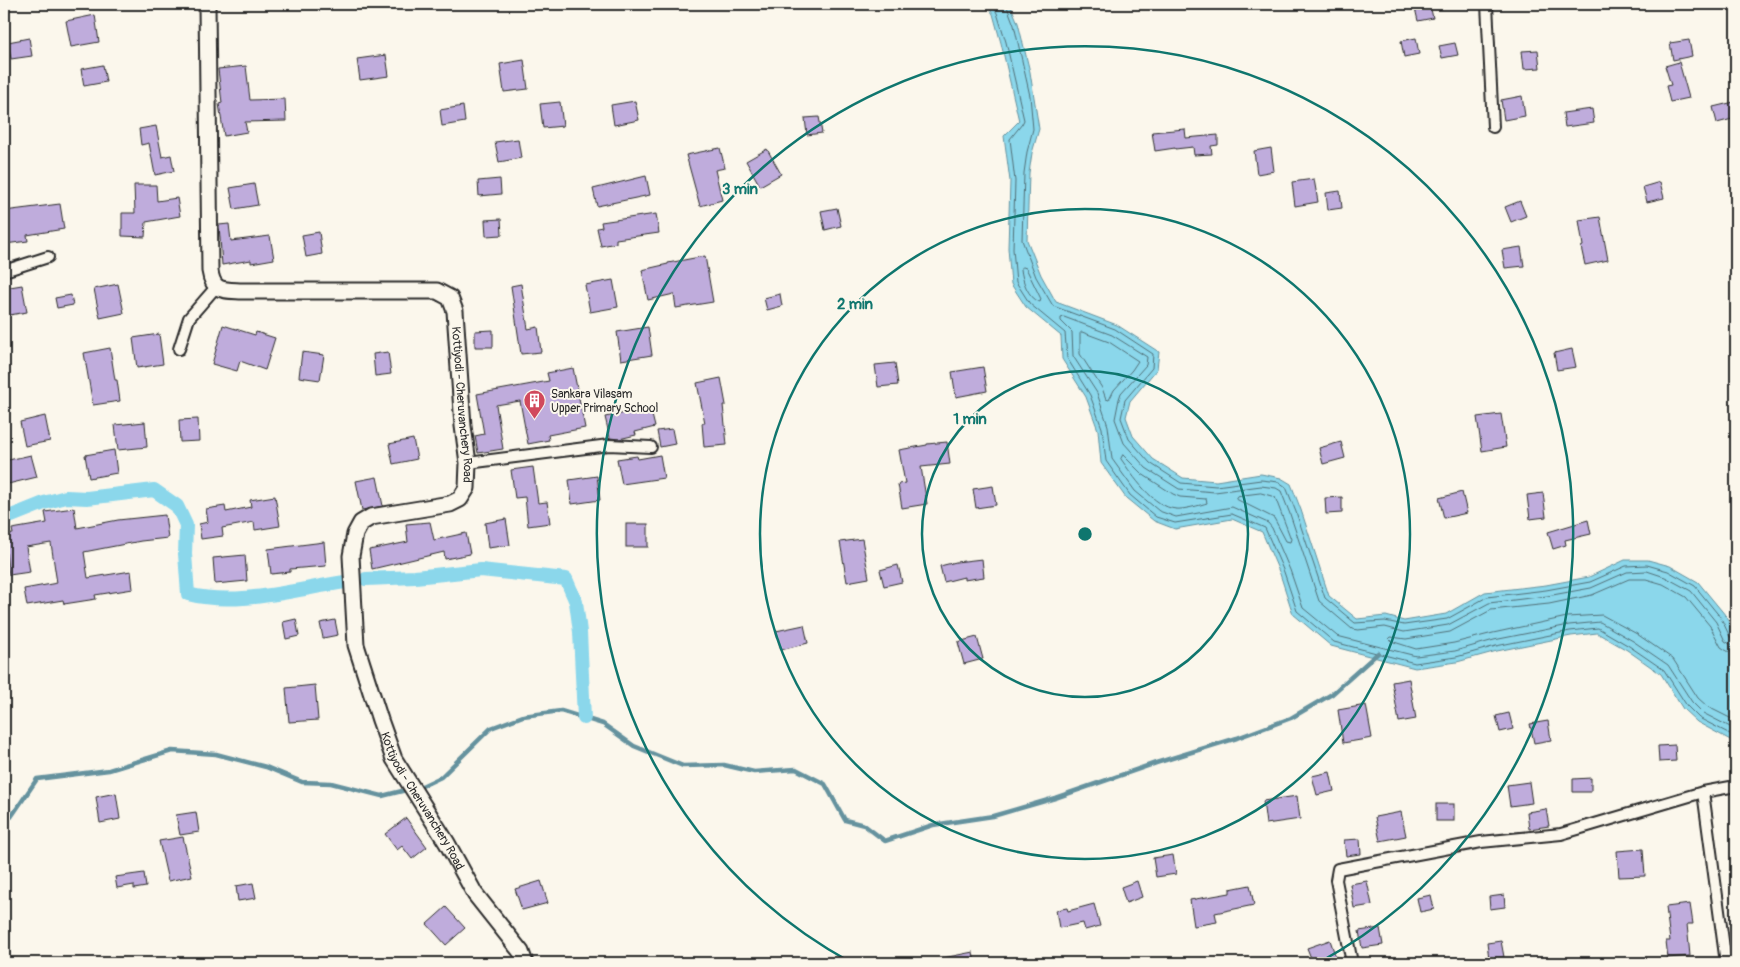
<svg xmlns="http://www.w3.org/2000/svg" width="1740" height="967" font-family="Pangolin,sans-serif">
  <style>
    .water { fill: #8bd7eb; stroke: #65929e }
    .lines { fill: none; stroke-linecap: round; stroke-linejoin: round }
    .shore { stroke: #517078; stroke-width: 1 }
    .stream { stroke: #65929e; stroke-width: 4.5 }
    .canal { stroke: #8bd7eb; stroke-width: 14 }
    .building { fill: #bfacdc; stroke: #2b2b2b }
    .street-casing { stroke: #2b2b2b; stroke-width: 14 }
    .secondary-casing { stroke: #2b2b2b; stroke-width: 19 }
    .street { stroke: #fbf7ec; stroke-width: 10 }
    .secondary { stroke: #fbf7ec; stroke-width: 15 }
    .ring { fill: none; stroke: #0f766e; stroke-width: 2.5 }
    .labels { text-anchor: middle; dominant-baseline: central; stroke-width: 4; stroke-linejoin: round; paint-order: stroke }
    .poi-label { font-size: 12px; fill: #2b2b2b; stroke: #fbf7ec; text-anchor: start }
    .street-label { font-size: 12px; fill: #2b2b2b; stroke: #fbf7ec }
    .centre { fill: #0f766e; stroke: #fbf7ec; stroke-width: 2.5 }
    .ring-label { font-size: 15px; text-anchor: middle; font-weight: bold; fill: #0f766e; stroke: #fbf7ec; stroke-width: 4; stroke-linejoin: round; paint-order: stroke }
  </style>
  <rect width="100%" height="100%" fill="#fbf7ec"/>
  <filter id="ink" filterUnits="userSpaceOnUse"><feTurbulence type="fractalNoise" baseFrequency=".02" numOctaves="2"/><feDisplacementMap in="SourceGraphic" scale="10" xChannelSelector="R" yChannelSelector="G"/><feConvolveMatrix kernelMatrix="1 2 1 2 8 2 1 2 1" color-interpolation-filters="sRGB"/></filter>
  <g filter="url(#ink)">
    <path class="water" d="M986,4H1010L1018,23L1030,72L1039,129L1032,153L1029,173L1027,240L1041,275L1056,302L1117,325L1159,352L1157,369L1130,401L1126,417L1133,436L1153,459L1183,478L1216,481L1261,474L1281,478L1291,484L1301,510L1329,596L1357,619L1386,616L1404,621L1446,614L1485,592L1546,585L1589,577L1625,560H1648L1670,566L1698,582L1726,616L1736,638V743L1697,722L1683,709L1661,674L1627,650L1597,633L1571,636L1497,651L1457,662L1415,668L1331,646L1293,614L1280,574L1262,532L1232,519L1175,529L1154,521L1126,498L1101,463L1098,430L1086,397L1062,359L1061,336L1026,307L1011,284L1008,248L1010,181L1004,136L1019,121L1001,43L993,14Z"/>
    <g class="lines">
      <g class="shore">
        <path d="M992,4L997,13L1006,42L1024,120L1022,124L1010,139L1015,181L1013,249L1016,282L1030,304L1065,333L1067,358L1090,395L1102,428L1106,461L1130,495L1156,517L1175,523L1232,514L1265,528L1284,572L1297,611L1334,642L1415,663L1456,657L1496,646L1570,631L1598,628L1629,646L1664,670L1687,706L1699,718L1736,737"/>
        <path d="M1006,4L1014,25L1030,96L1033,129L1027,152L1024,173L1022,240L1036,277L1053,306L1115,329L1153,354L1152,368L1125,400L1121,418L1129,439L1150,463L1181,483L1216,486L1261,480L1279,482L1286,487L1296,512L1325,598L1355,623L1385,621L1404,625L1447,619L1487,597L1546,590L1590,582L1626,566L1647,565L1668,571L1695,586L1721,618L1730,637L1736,639"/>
        <path d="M1023,267L1026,268L1041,299L1040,302C1028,298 1022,280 1021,269Z"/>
        <path d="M1082,332L1109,342L1138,361L1132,370L1114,390L1109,400L1106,399L1102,388L1080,354V334Z"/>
        <path d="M1123,455L1142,474L1173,494L1180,497L1206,499L1207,503C1201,505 1183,510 1176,509C1153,507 1133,476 1121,459Z"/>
        <path d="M1261,493L1275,497L1291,539L1290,542L1286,541L1274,518L1236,499L1238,496Z"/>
        <path d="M1736,645L1730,644L1725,641L1716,622L1691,591L1665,577L1647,571L1627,572L1591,588L1547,596L1489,603L1448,625L1404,632L1385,627L1358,630L1352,629L1319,601L1290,514L1281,491L1276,488L1261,486L1215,492L1179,489L1146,468L1124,443L1115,419L1119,399L1121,393L1146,365L1147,357L1112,335L1064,317L1061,318V321L1072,332L1073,356L1097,393L1108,426L1112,459L1135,491L1159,511L1176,517L1232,507L1268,523L1272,528L1290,570L1303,608L1337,636L1416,656L1455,651L1494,640L1569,625L1600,622L1633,641L1668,665L1692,702L1703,713L1736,730"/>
        <path d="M1736,653L1727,651L1721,647L1710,626L1686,597L1663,584L1646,579H1629L1592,595L1549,604L1491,610L1450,632L1406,639L1391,637L1389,639L1391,641L1416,649L1454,643L1493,633L1567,617L1602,615L1637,634L1673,659L1698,698L1708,707L1736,721"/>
      </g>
      <path class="stream" d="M4,820L11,817L37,779L109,770L172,751L216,754L266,767L302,782L331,783L382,796L422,786L441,777L491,728L523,716L561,711L603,724L634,746L683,766L724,765L754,772L796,769L825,784L845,820L864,825L885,841L933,825L993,816L1055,798L1156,763L1237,738L1291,718L1332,694L1378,653"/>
      <g class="canal">
        <path d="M4,519L44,503L66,497L87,498L154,490L177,506L186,525L185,554L188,594C236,607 296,589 345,582"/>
        <path d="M366,579L415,577L481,570L566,579L576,602L580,632L584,718"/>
      </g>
    </g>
    <g class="building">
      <path d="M1430,5L1433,18L1418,21L1415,8Z"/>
      <path d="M95,15L99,42L71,47L66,21Z"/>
      <path d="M29,38L32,56L11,59L8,42Z"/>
      <path d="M1416,38L1419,54L1404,57L1401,41Z"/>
      <path d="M1689,40L1692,56L1673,60L1670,43Z"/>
      <path d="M1455,43L1458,55L1442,58L1439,46Z"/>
      <path d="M1538,50L1540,68L1524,69L1522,51Z"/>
      <path d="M386,55L389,76L360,80L357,59Z"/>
      <path d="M524,60L528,89L504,92L500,64Z"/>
      <path d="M1679,62L1689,98L1670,102L1666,86L1671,85L1665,66Z"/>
      <path d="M103,65L106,82L84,86L81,69Z"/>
      <path d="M246,66L250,100L285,99L286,121L245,122L247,132L224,136L219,104L222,103L218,69Z"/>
      <path d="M1522,96L1525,116L1504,120L1501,100Z"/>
      <path d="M635,101L639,120L614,125L611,105Z"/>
      <path d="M560,102L563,126L543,128L540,104Z"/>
      <path d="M1734,102L1736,118L1717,123L1713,107Z"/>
      <path d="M463,106L465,122L442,126L440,110Z"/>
      <path d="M1592,109L1594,123L1565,127L1563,113Z"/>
      <path d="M819,117L822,133L807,135L805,118Z"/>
      <path d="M156,126L162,157L171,155L174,171L155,175L149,143L141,145L139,129Z"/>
      <path d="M1185,129L1186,138L1218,135V145L1211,146L1212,154L1194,155L1193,147L1175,149V148L1155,151L1152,132Z"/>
      <path d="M518,139L521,158L499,162L495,142Z"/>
      <path d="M720,148L725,168L715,170L722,200L700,206L686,155Z"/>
      <path d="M1271,148L1274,171L1257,174L1254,151Z"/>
      <path d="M767,149L781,174L760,186L746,161Z"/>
      <path d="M646,176L650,195L597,206L593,189Z"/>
      <path d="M500,179L501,194L479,196L478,181Z"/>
      <path d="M1314,179L1318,202L1295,206L1292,182Z"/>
      <path d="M1660,182L1664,198L1647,202L1643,187Z"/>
      <path d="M254,184L258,205L234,209L230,188Z"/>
      <path d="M134,185H156L157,201L177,198L180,216L146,222L145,237L122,236V213H135Z"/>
      <path d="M1340,191L1342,208L1328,210L1326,193Z"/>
      <path d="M1520,201L1526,216L1511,222L1505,207Z"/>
      <path d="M60,204L64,229L27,235L28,241L5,244L4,211Z"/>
      <path d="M837,208L841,226L825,230L821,211Z"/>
      <path d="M656,214L659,233L616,239V243L601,246L597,228L602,227L601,222Z"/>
      <path d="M1600,217L1608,260L1585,265L1581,247L1583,246L1579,220Z"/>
      <path d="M501,219L502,235L486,236L485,220Z"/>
      <path d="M229,224L231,241L270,236L274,259L251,263V260L222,265L219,225Z"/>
      <path d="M319,232L322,254L306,257L302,235Z"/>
      <path d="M1521,247L1524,266L1505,268L1502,250Z"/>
      <path d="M705,256L713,302L676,308L674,294L648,300L642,270L668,264V263Z"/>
      <path d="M613,280L618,307L590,312L585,285Z"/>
      <path d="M118,284L124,313L100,318L94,289Z"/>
      <path d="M521,284L528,329L538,327L541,352L521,354L511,286Z"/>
      <path d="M22,285L27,312L4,316V288Z"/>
      <path d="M780,294L782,306L767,310L764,298Z"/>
      <path d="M71,295L73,305L57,308L55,298Z"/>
      <path d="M223,325L255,335L256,332L275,338L265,370L240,361L237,371L212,364Z"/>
      <path d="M648,327L652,355L621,360L617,332Z"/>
      <path d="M493,330V347H475V331Z"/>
      <path d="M159,334L163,364L137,368L133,338Z"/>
      <path d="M110,348L115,380H117L120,401L93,405L84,353Z"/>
      <path d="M1572,349L1576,367L1557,370L1554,353Z"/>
      <path d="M302,352L324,355L320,380L299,377Z"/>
      <path d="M388,352L391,374L375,376L373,354Z"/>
      <path d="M895,363L898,385L878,387L875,365Z"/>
      <path d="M983,367L987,391L956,397L952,372Z"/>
      <path d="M573,368L585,428L548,435L549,440L528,444L520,401L496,405L503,449L478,453L475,436L484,434L477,394L549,381L547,373Z"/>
      <path d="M721,378L726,405H723L727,445L704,447L702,423H705L697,383Z"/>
      <path d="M651,411L655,427L635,432L636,435L619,439L610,438L605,417L631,412L632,415Z"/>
      <path d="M1501,414L1506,447L1482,451L1477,417Z"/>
      <path d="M45,416L50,441L25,446L20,422Z"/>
      <path d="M198,419L199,441L180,442L179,420Z"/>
      <path d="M145,422L147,447L118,450L115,425Z"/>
      <path d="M672,429L675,444L660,447L657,431Z"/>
      <path d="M413,439L417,459L393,464L389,444Z"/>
      <path d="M947,442L950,464L921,467L927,504L902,508L898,484L905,483L899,450L927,445V444Z"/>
      <path d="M1341,442L1345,458L1323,464L1319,448Z"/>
      <path d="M114,450L117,473L89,478L85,455Z"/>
      <path d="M31,455L37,477L8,484L4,461Z"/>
      <path d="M660,455L664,478L622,484L617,459L637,456L638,459Z"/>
      <path d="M533,467L538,503L547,502L550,523L528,526L525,497L515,498L511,470Z"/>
      <path d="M597,476L600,500L572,504L569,480Z"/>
      <path d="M377,477L383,506L362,510L356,481Z"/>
      <path d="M993,486L996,505L976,508L973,489Z"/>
      <path d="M1462,492L1467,513L1444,518L1439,498Z"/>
      <path d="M1543,493L1546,517L1530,519L1527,495Z"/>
      <path d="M275,496L280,526L255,530L254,522L222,528L223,536L201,539L199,524L208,522L206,509L225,506L226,512L251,507L250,500Z"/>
      <path d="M1342,497V513L1326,514L1325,498Z"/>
      <path d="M74,508L77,528L118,520L165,515L168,538L141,541L84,552L88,578L131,571L133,589L95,595L96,599L64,604L63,600L27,606L24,589L57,583L51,543L26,547L30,572L9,575L6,552H4V535L13,534L12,529L47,523L45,512Z"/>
      <path d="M506,519L510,545L488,548L485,523Z"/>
      <path d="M1588,520L1591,534L1565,540L1566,545L1553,549L1548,532Z"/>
      <path d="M430,522L434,540L466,533L470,554L445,559L444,552L372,569L369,550L408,542L406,524Z"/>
      <rect x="626" y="524" width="22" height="23"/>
      <path d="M862,539L869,578L847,582L840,542Z"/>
      <path d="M324,542L326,566L290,569V572L271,574L268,549Z"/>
      <path d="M245,555L247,581L215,584L213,558Z"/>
      <path d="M982,559L984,577L964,580V577L944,582L940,566L956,562Z"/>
      <path d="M898,565L902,582L884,586L880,570Z"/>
      <path d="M296,619L299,636L286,639L283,622Z"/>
      <path d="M335,620L338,635L323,638L320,623Z"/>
      <path d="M804,625L808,643L781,650L776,631Z"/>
      <path d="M977,637L983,659L964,664L958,642Z"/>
      <path d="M1409,679L1416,719L1399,722L1392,682Z"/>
      <path d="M315,685L318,720L289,722L286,688Z"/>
      <path d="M1366,705L1372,738L1343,743L1338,710Z"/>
      <path d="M1509,713L1513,729L1500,732L1496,716Z"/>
      <path d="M1548,721L1551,740L1534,743L1530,724Z"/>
      <path d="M1675,745L1676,761L1659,762L1658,746Z"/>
      <path d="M1330,772L1334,791L1317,795L1312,776Z"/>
      <path d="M1591,778V792H1573V779Z"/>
      <path d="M1529,782L1532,803L1510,806L1507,785Z"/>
      <path d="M116,793L120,819L100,823L96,797Z"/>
      <path d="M1297,796L1300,819L1266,824L1263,801Z"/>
      <rect x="1436" y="804" width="18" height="17"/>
      <path d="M1546,809L1549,826L1529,829L1527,812Z"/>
      <path d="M196,812L199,832L180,835L176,815Z"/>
      <path d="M1401,812L1406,836L1380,841L1375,817Z"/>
      <path d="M406,818L427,847L412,859L402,846L397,850L385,834Z"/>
      <path d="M183,837L192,876L168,881L159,841Z"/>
      <path d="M1360,839L1361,854L1346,856L1344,840Z"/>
      <path d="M1643,849L1645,876L1619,877L1617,851Z"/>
      <path d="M1173,855L1176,874L1156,877L1153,858Z"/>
      <path d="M144,873L146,887L134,889V885L117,888L115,877Z"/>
      <path d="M541,881L548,903L522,910L515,889Z"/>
      <path d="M1137,881L1142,897L1126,903L1121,887Z"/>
      <path d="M1367,881L1372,905L1354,908L1350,884Z"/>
      <path d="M253,883L256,898L238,901L236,886Z"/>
      <path d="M1250,885L1254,905L1215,913L1217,922L1194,926L1190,900L1230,893V889Z"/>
      <path d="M1431,895L1434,909L1420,912L1417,898Z"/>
      <path d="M1504,895L1505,907L1490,909L1489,897Z"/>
      <path d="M1094,904L1100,926L1085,930L1083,923L1059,928L1056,910L1067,908L1068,911Z"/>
      <path d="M1690,904L1693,924H1687L1690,956L1668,958L1666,941H1670L1666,907Z"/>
      <path d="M446,907L465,928L446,945L427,924Z"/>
      <path d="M1380,928L1383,945L1362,948L1359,931Z"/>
      <path d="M1330,940L1338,963H1313L1307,948Z"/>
      <path d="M1501,941L1504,957L1489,959L1487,943Z"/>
      <path d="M973,952L975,963H944L943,958Z"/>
    </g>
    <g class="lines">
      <defs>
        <g id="street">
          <path d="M1487,4L1493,127"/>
          <path d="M4,271L48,257"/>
          <path d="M179,349L189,318L216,287"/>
          <path d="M468,463L609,445L651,447"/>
          <path d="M1703,792L1726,963"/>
          <path d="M1352,963L1336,880L1338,869L1481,842L1561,834L1703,792L1736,786"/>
        </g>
        <g id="secondary">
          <path id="s1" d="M207,4L210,271C213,292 223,290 242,291H437L450,298L455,311L463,426L468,463L467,488L460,499L450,504L371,517L361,523L355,534L351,556L356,645L380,720L394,759L447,843L475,894L521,952L525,963"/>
        </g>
      </defs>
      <use href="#street" class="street-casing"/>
      <use href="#secondary" class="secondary-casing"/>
      <use href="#street" class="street"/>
      <use href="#secondary" class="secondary"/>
    </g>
  </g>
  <g class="ring">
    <circle cx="1085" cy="534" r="163"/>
    <circle cx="1085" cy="534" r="325"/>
    <path d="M852 963A488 488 0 1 1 1318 963"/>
  </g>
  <defs>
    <symbol id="building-pin" viewBox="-11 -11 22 30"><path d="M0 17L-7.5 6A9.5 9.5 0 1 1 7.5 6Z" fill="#d1495b" stroke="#fbf7ec"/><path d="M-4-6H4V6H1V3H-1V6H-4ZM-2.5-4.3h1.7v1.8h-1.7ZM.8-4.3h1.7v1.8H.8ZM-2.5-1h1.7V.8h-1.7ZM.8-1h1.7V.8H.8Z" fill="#fff"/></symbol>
  </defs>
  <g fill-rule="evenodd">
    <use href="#building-pin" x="522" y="388" width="25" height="34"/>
  </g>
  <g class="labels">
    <g class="poi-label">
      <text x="551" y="394">Sankara Vilasam<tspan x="551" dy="14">Upper Primary School</tspan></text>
    </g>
    <g class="street-label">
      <text stroke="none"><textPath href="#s1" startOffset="628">Kottiyodi - Cheruvanchery Road</textPath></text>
      <text stroke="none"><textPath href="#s1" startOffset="1122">Kottiyodi - Cheruvanchery Road</textPath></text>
    </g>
  </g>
  <circle cx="1085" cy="534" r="8" class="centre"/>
  <g class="ring-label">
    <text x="740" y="194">3 min</text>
    <text x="855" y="309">2 min</text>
    <text x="970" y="424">1 min</text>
  </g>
  <rect width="1740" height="967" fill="none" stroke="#fbf7ec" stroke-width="20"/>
  <rect x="10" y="10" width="1720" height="947" fill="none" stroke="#2b2b2b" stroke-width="2" filter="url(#ink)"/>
</svg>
